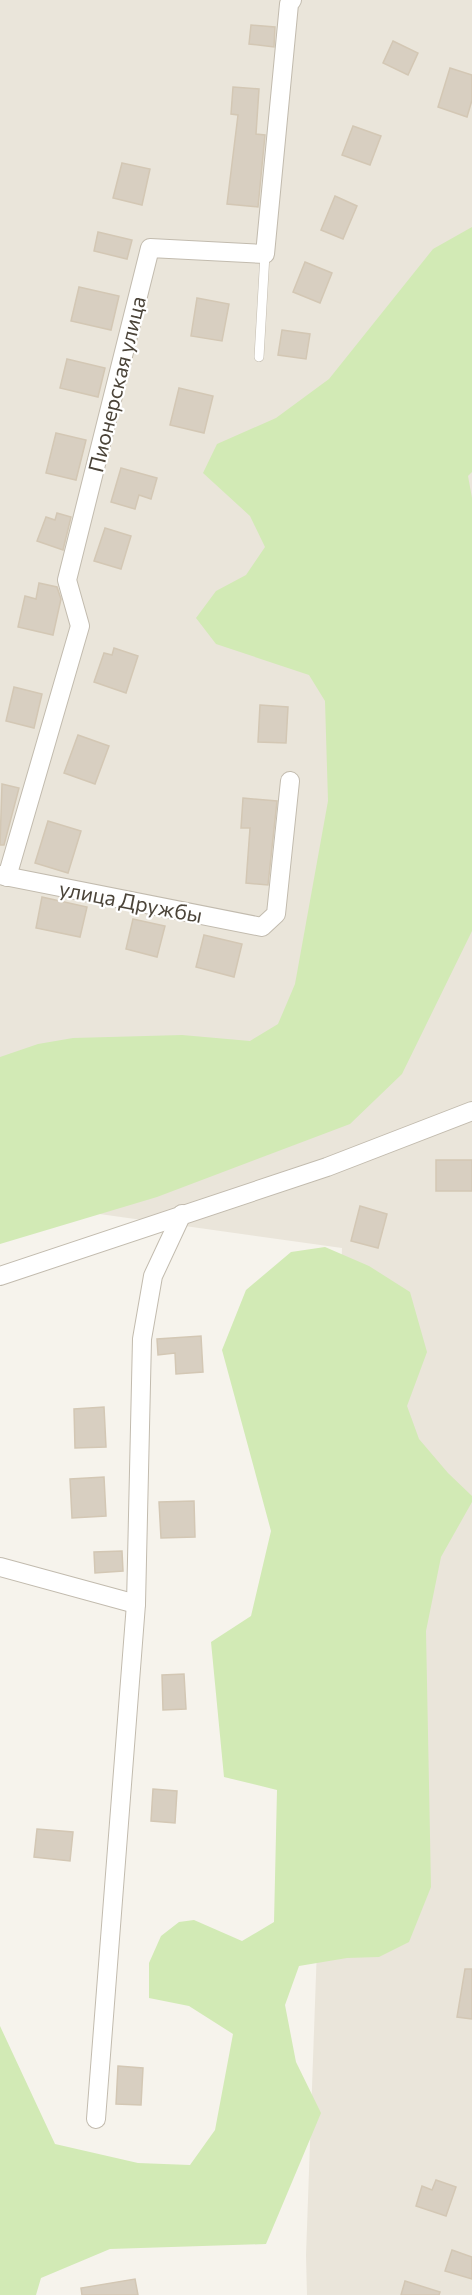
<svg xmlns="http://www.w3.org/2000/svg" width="472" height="2295" font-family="Commissioner,sans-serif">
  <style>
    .residential { fill: #eae5da }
    .green { fill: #d2eab5 }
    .building { fill: #d8cfc1; stroke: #d3c7b4; stroke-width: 1.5 }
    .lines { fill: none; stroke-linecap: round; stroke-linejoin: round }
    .lane-casing { stroke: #c2bbae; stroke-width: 10 }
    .street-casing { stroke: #c2bbae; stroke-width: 20 }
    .lane { stroke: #fff; stroke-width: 9 }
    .street { stroke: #fff; stroke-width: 18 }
    .labels { text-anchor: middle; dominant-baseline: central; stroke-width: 4.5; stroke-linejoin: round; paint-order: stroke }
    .street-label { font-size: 21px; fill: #4b4439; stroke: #fff }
  </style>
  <rect width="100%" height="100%" fill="#f6f3ec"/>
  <path class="residential" d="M0,0H472V2295H307L306,2255L342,1248L0,1200Z"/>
  <g class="green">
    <path d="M472,227V472L468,476L472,498V931L402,1074L350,1124L157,1197L0,1244V1057L38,1044L73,1038L182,1035L250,1041L278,1024L295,984L328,801L325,701L309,675L216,644L196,618L216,591L246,575L265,547L250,516L203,473L217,444L276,418L329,379L433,249Z"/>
    <path d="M325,1247L369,1266L410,1292L427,1352L407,1406L419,1439L448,1473L472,1496V1502L441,1557L426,1631L431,1887L409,1942L379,1957L347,1958L299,1966L285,2005L296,2062L321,2113L266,2244L110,2249L41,2278L36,2295H0V2026L55,2144L138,2163L190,2165L215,2130L233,2034L189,2006L149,1998V1963L161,1936L179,1922L194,1920L242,1941L274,1922L277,1790L224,1777L211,1642L251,1616L271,1531L222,1350L246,1290L291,1252Z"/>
  </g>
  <g class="building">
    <path d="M251,25L275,27L274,47L249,44Z"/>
    <path d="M393,41L418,53L408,75L383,63Z"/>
    <path d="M450,68L472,75V100L467,117L438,107Z"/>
    <path d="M233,87L259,89L256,134L265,135L258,207L227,204L238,115L231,114Z"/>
    <path d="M353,126L381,136L370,165L342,155Z"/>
    <path d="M122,163L150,169L142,205L113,198Z"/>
    <path d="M335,196L357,206L343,239L321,230Z"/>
    <path d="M98,232L132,240L127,259L94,251Z"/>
    <path d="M305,262L332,273L320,303L293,292Z"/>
    <path d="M79,287L119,296L111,330L71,321Z"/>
    <path d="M197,298L229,304L222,341L191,336Z"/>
    <path d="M282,330L310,334L306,359L278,355Z"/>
    <path d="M67,359L105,368L98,397L60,388Z"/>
    <path d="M179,388L213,396L204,433L170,425Z"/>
    <path d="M56,433L86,440L76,480L46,473Z"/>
    <path d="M121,468L157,478L151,499L139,495L135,509L111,502Z"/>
    <path d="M57,513L71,517L63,550L37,541L46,517L55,520Z"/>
    <path d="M105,528L131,536L121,569L94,561Z"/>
    <path d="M39,583L57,587L61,599L53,635L18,627L25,596L36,599Z"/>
    <path d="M114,648L138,656L126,693L94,682L104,653L112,655Z"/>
    <path d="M14,687L42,694L34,728L6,721Z"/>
    <path d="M260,705L288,707L286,743L258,742Z"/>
    <path d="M78,735L109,746L95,784L64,773Z"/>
    <path d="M2,784L19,788L4,845H0Z"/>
    <path d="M243,798L277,801L268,885L246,883L250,828H241Z"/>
    <path d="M48,821L81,831L68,873L35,863Z"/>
    <path d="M42,897L87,907L80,937L36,928Z"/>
    <path d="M133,919L165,926L157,957L126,949Z"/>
    <path d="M204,935L242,944L234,977L196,967Z"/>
    <rect x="436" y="1160" width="36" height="31"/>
    <path d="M360,1206L387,1214L378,1248L351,1241Z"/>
    <path d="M201,1336L203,1372L176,1374L175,1353L158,1355L157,1339Z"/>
    <path d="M104,1407L106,1447L75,1448L74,1409Z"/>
    <path d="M104,1477L106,1516L72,1518L70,1479Z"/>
    <path d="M194,1501L195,1537L161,1538L159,1502Z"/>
    <path d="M122,1551L123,1571L95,1573L94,1552Z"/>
    <path d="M184,1674L186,1709L163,1710L162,1675Z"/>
    <path d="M153,1789L177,1791L175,1823L151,1821Z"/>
    <path d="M37,1829L73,1832L70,1861L34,1857Z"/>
    <path d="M465,1969H472V2019L457,2017Z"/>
    <path d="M118,2066L143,2068L141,2105L116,2104Z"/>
    <path d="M436,2180L456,2187L446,2216L416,2206L422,2186L432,2190Z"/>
    <path d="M452,2250L472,2257V2279L445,2271Z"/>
    <path d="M135,2279L138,2295H82L81,2288Z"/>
    <path d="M405,2281L440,2292L439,2295H401Z"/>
  </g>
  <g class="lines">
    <defs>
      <path id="lane" d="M259,357L265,254"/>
      <g id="street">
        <path d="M0,875L262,927L276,914L290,781"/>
        <path d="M7,877L80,626L67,580L150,248L265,254L289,4L292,0"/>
        <path d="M0,1276L327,1167L472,1111"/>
        <path d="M0,1567L136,1604"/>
        <path d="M96,2119L136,1604L142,1339L153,1276L182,1214"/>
      </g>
    </defs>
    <use href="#lane" class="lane-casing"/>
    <use href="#street" class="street-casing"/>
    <use href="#lane" class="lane"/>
    <use href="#street" class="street"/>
  </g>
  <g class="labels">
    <g class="street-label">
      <text transform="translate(116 384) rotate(-76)">Пионерская улица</text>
      <text transform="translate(131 901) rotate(11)">улица Дружбы</text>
    </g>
  </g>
</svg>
